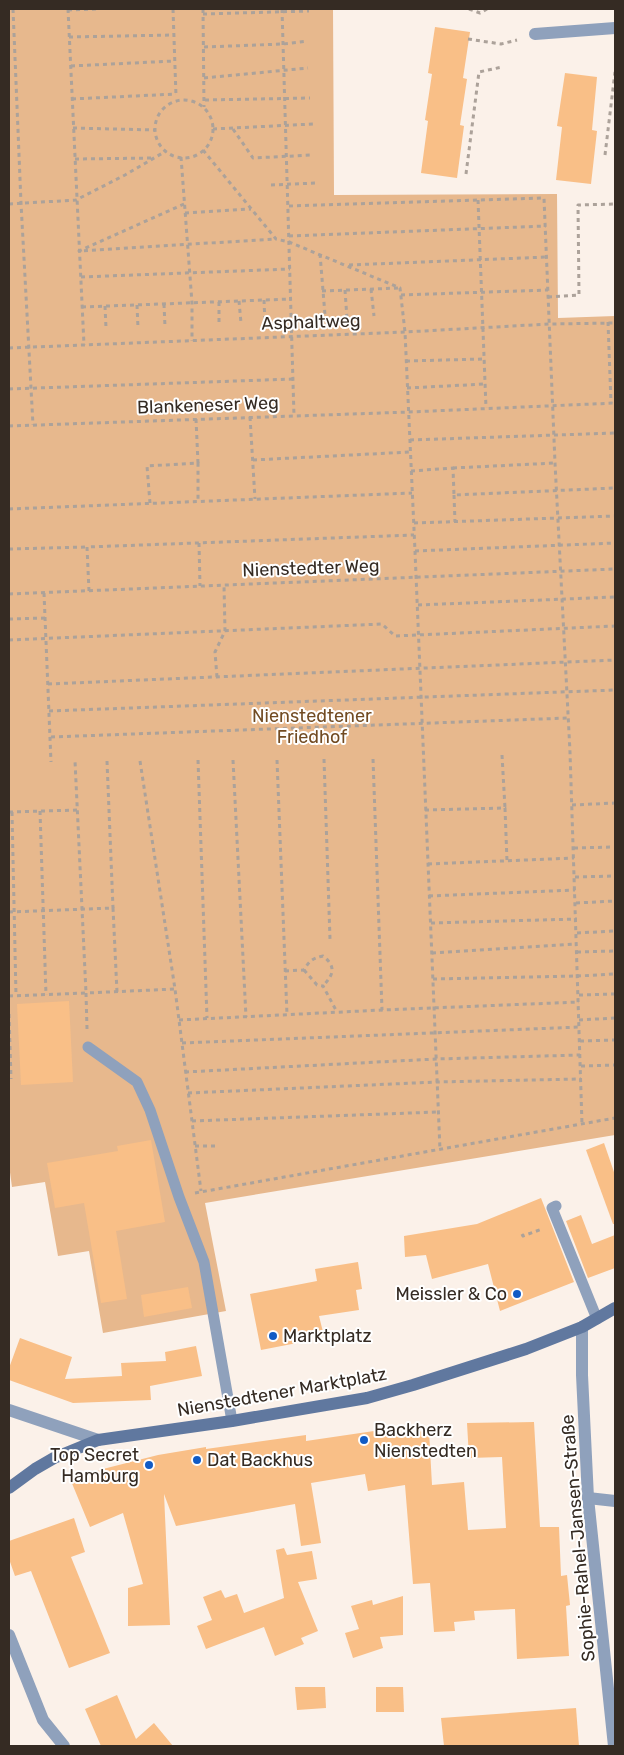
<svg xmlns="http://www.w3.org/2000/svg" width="624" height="1755" font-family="Rubik,sans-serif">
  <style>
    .green { fill: #e7b88d }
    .building { fill: #f9bf87 }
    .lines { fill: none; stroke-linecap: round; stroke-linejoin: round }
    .path { stroke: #aca29a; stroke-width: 3; stroke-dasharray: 4 4; stroke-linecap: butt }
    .lane { stroke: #8fa1bc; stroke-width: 11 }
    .street { stroke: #8fa1bc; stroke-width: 12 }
    .secondary { stroke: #60789f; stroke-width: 12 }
    .poi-dot { fill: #115bc5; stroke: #fff; stroke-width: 2 }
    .labels { text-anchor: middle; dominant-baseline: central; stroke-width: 4; stroke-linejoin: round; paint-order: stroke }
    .street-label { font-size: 18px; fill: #352b23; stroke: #fff }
    .park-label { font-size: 18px; fill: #724b22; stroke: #fff }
    .poi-label { font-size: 18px; fill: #352b23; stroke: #fff; text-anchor: start }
  </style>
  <rect width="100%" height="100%" fill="#fbf1e9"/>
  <path class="green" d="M9,9H333L334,195L557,194L558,318L615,316V1135L205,1203L226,1311L103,1333L89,1251L58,1256L45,1182L12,1187L9,1165Z"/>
  <g class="building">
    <path d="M435,27L470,32L463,78L467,79L460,125L464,126L457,178L421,173L428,121L425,120L432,74L428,73Z"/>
    <path d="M565,73L597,77L592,130L597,131L591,184L556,180L562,127L557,126Z"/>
    <path d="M69,1001L73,1082L21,1085L17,1004Z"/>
    <path d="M151,1140L165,1222L116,1231L127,1299L101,1303L84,1203L55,1208L47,1163L118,1151L117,1146Z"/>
    <path d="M604,1143L615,1175V1224H613L586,1150Z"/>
    <path d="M541,1198L574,1282L500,1311L488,1264L432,1279L426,1255L405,1257L404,1236L477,1224Z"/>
    <path d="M581,1215L592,1244L615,1235V1268L588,1278L566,1221Z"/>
    <path d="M358,1262L362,1289L356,1290L359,1310L319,1316L323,1332L297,1338V1343L261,1350L250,1294L317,1281L315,1269Z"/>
    <path d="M188,1287L192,1308L144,1317L141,1295Z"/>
    <path d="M20,1338L72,1357L65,1379L122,1376L121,1363L166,1361L165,1352L196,1346L202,1376L150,1386L151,1400L73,1403L9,1380V1368Z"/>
    <path d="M534,1422L540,1527H559L561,1576L567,1575L570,1605L566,1606L569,1656L517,1659L515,1609L474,1611L475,1620L454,1622L455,1631L434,1632L430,1583L413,1584L405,1485L368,1491L365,1474L311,1483L321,1543L301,1546L295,1504L176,1526L164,1494L170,1625L128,1626V1588L143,1584L123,1513L90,1527L71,1481L103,1469L158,1455L206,1447V1449L306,1435V1441L374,1431V1434L429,1431L432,1485L464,1482L468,1530L506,1528L502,1457L469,1458L467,1423Z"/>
    <path d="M74,1518L85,1552L71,1557L110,1653L69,1668L31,1571L15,1576L9,1559V1541Z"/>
    <path d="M284,1548L287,1555L312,1551L317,1579L298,1582L318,1631L301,1638L304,1644L275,1656L264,1627L206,1649L197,1626L212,1620L203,1597L221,1590L225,1598L237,1594L244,1613L284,1598L276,1550Z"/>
    <path d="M403,1596V1635L380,1637L383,1648L353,1658L345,1633L359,1629L351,1606L372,1600L373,1605Z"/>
    <path d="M295,1687H325L326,1708L297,1710Z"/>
    <path d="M376,1687H403L404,1712H376Z"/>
    <path d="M117,1695L136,1739L154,1723L173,1746H101L85,1709Z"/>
    <path d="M576,1708L579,1746H444L441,1718Z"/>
  </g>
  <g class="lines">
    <g class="path">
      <path d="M13,9L21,203L33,425"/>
      <path d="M68,9L84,345"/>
      <path d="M173,9L176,96"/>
      <path d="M203,9L204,107"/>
      <path d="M282,9L294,416"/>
      <path d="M469,9L480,13L487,9"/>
      <path d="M68,10L96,9"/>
      <path d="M203,14L309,11"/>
      <path d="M69,37L173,35"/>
      <path d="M468,39L501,44L517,40"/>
      <path d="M204,47L283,44L307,41"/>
      <path d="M71,66L174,61"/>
      <path d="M204,78L308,68"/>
      <path d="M72,99L176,94"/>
      <path d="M205,100L310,98"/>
      <circle cx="184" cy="129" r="29"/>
      <path d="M73,128L155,130"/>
      <path d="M213,129L313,124"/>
      <path d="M233,129L253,158L312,155"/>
      <path d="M203,150L276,239L289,242L400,288L405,332L415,551L440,1150"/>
      <path d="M605,155L615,72"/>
      <path d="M181,157L192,303V341"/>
      <path d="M75,159L154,158"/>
      <path d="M466,174L479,72L502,67"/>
      <path d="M271,185L316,183"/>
      <path d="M478,200L486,408"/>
      <path d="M9,204L76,200L125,175L166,151"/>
      <path d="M184,204L79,251L275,239"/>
      <path d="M289,206L544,198L555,463L570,752L582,1124"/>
      <path d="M185,213L251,209"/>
      <path d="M289,236L546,226"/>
      <path d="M320,254L325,315"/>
      <path d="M349,265L547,257"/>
      <path d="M81,277L290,269"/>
      <path d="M371,289L374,316"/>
      <path d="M345,290L347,319"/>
      <path d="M322,291L399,288"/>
      <path d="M401,295L548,290"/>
      <path d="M548,297L579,295L578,205L615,204"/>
      <path d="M264,300L265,323"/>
      <path d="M239,301L241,323"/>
      <path d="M219,302V322"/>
      <path d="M164,304L165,327"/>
      <path d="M137,305L138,328"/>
      <path d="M105,306L106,328"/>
      <path d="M82,307L291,299"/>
      <path d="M608,322L611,403"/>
      <path d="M9,348L405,332L549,324L615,323"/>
      <path d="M406,361L484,359"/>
      <path d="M407,388L485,384"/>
      <path d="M9,389L293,379"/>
      <path d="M250,417L255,499"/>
      <path d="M196,419L198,463"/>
      <path d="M9,426L409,412L615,403"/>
      <path d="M410,440L615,433"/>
      <path d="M253,460L410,452"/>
      <path d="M453,468L555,463"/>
      <path d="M411,471L453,468L454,495L615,488"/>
      <path d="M454,495L455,522"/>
      <path d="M150,503L147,466L198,463V502"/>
      <path d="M9,509L412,493"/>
      <path d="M414,523L615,516"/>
      <path d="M199,543L200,586"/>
      <path d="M9,549L87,547"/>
      <path d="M415,551L615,543"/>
      <path d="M89,591L87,547L414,535"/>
      <path d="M44,593L51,762"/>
      <path d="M9,594L615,569"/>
      <path d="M418,605L615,597"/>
      <path d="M9,619L46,618"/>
      <path d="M9,640L382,624L395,636L615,626"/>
      <path d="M217,677L215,652L225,631L224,585"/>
      <path d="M48,684L615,660"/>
      <path d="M49,711L615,690"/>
      <path d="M51,737L568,718"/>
      <path d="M502,755L505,808"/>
      <path d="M324,759L330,939"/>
      <path d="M373,759L382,1010L579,1002"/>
      <path d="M198,760L207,1018"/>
      <path d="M233,760L246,1017"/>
      <path d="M277,760L287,1015"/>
      <path d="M107,761L113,908"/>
      <path d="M140,761L175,989L201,1191"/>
      <path d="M572,805L615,803"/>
      <path d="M425,810L505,808L507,861"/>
      <path d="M40,811L46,995"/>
      <path d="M9,812L78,810"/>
      <path d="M12,812L16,996"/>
      <path d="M574,848L615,847"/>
      <path d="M428,864L574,858"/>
      <path d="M575,877L615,876"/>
      <path d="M429,896L575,890"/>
      <path d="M576,903L615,901"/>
      <path d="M9,912L113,908L117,992"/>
      <path d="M431,923L577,919"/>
      <path d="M577,933L615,931"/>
      <path d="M577,952L615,951"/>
      <path d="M432,953L577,944"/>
      <path d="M304,970L317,985L323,986L337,1012"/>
      <path d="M285,971L304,970C309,961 313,958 323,956C337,967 333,975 323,986"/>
      <path d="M433,979L578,976L615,974"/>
      <path d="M579,995L615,994"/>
      <path d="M9,996L86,993L75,761"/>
      <path d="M9,1014L11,1079"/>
      <path d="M179,1020L382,1010"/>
      <path d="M579,1020L615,1018"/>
      <path d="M87,1029L86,993L175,989"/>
      <path d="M580,1041L615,1040"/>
      <path d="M182,1043L580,1027"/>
      <path d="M581,1066L615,1065"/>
      <path d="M185,1072L436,1059L580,1055"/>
      <path d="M188,1093L437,1082L581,1079"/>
      <path d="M192,1121L438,1112"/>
      <path d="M195,1146H219"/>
      <path d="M195,1193L615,1118"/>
      <path d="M522,1234L523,1236L542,1229"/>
    </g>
    <g class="lane">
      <path d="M88,1047L137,1082L150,1110L179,1197L204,1262L232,1421"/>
      <path d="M556,1206L552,1208L597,1319"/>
    </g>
    <g class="street">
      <path d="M535,34L615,28"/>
      <path d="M582,1327V1375L588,1498L614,1746"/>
      <path d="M9,1410L98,1440"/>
      <path d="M588,1498L615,1501"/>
      <path d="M9,1635L43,1720L64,1746"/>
    </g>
    <path class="secondary" d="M9,1488L35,1469L54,1458L98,1440L232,1421L367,1398L413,1385L526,1349L582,1327L615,1308"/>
  </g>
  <g class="poi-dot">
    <circle cx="517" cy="1294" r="5"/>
    <circle cx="273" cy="1336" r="5"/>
    <circle cx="364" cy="1440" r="5"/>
    <circle cx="197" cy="1460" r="5"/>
    <circle cx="149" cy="1465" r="5"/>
  </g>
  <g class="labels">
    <g class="street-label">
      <text transform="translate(311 322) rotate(-2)">Asphaltweg</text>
      <text transform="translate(208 405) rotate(-2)">Blankeneser Weg</text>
      <text transform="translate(311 568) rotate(-2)">Nienstedter Weg</text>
      <text transform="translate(282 1392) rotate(-10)">Nienstedtener Marktplatz</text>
      <text transform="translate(578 1538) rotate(-95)">Sophie-Rahel-Jansen-Straße</text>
    </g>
    <g class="park-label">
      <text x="312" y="716">Nienstedtener<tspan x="312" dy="21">Friedhof</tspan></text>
    </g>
    <g class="poi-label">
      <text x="507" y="1294" text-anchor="end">Meissler &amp; Co</text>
      <text x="283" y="1336">Marktplatz</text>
      <text x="374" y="1430">Backherz<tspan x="374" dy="21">Nienstedten</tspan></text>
      <text x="139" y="1455" text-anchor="end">Top Secret<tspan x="139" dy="21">Hamburg</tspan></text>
      <text x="207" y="1460">Dat Backhus</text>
    </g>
  </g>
  <rect width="624" height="1755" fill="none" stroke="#352b23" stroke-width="20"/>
</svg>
